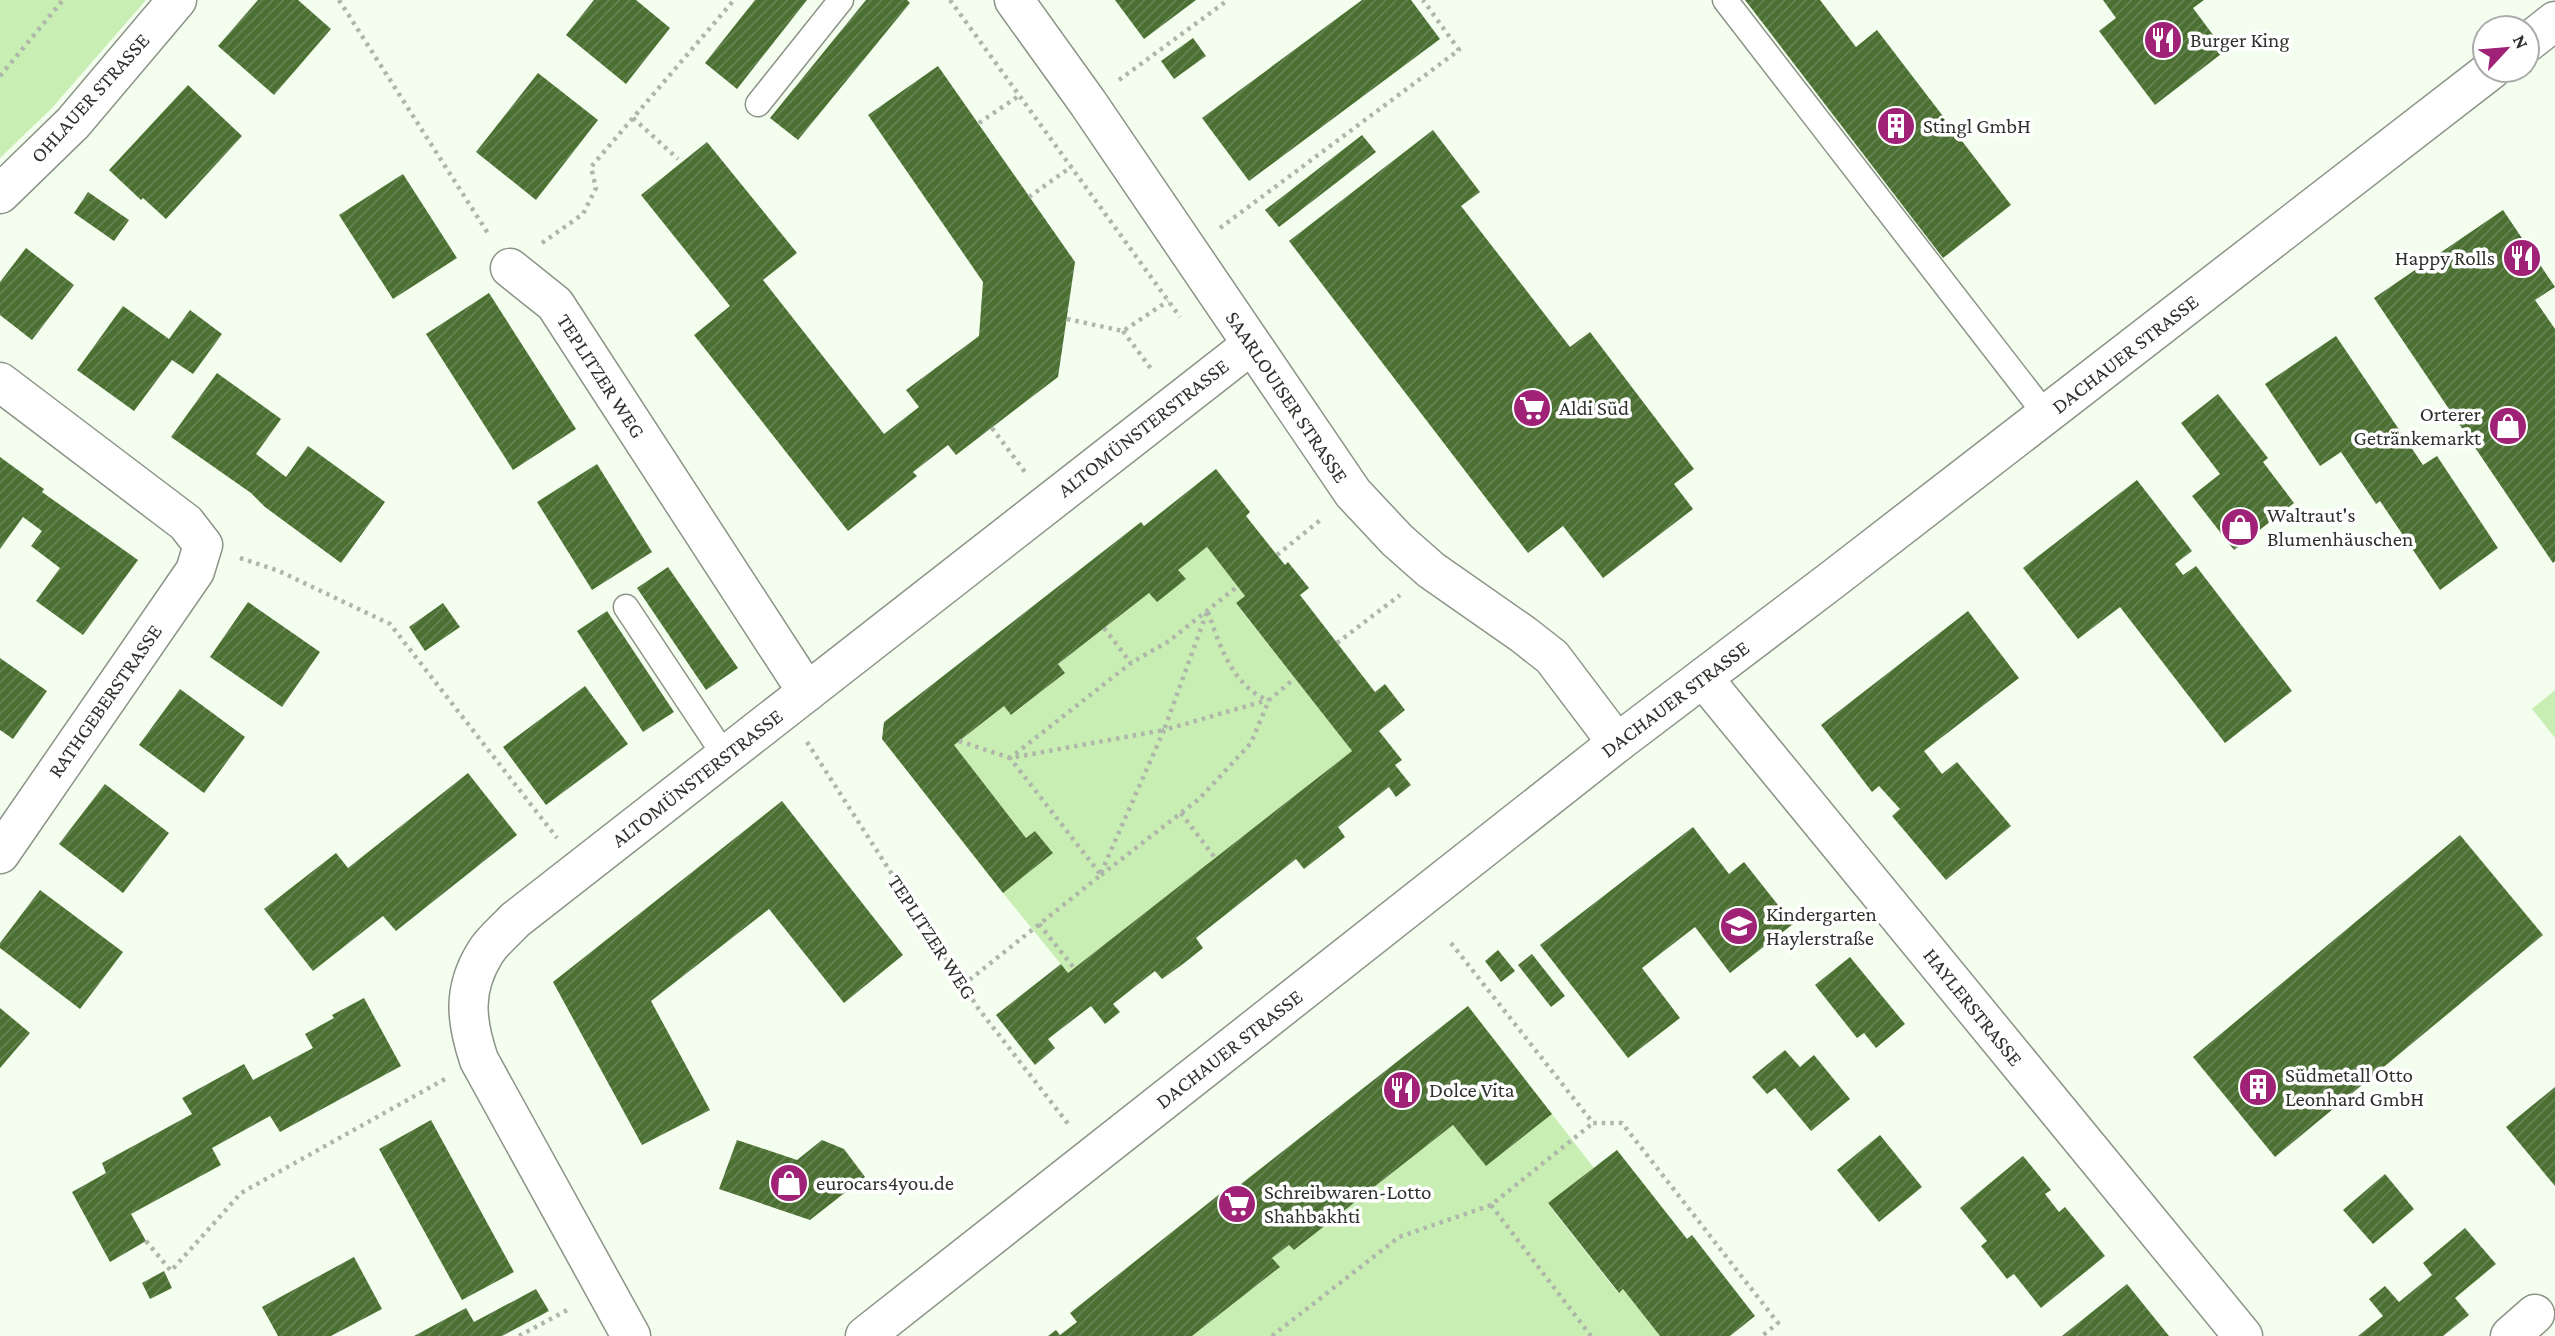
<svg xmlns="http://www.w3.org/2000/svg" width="2555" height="1336" font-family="'Crimson Pro',serif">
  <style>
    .green { fill: #c9eeb4 }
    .building { fill: url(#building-hatch) }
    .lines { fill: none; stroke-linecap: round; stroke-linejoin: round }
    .lane-casing { stroke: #8b9487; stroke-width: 27 }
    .street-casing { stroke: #8b9487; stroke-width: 41 }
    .secondary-casing { stroke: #8b9487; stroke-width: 41 }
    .path { stroke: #afb7ab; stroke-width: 4.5; stroke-dasharray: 3.5 5; stroke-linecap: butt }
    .lane { stroke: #fff; stroke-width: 24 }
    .street { stroke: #fff; stroke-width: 38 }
    .secondary { stroke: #fff; stroke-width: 38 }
    .labels { text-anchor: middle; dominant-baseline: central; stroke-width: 7; stroke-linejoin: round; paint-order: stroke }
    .poi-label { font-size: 21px; fill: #2e322c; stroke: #fff; text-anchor: start }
    .street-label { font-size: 21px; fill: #2e322c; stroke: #fff }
  </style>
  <defs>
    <pattern id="building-hatch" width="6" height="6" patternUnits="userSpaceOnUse" patternTransform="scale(1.75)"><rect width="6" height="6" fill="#4b7032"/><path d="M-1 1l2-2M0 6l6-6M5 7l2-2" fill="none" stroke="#688456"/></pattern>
  </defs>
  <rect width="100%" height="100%" fill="#f4feef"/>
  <g class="green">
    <path d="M0,0H146L52,108L0,158Z"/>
    <path d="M1207,547L1245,596L1236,604L1352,751L1068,973L1003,893L1053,853L1035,831L1026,838L954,745L1004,706L1012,715L1065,673L1058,664L1149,593L1157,601L1185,579L1178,570Z"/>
    <path d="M2555,690V738L2532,709Z"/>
    <path d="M1552,1114L1594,1168L1548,1204L1618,1293L1623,1289L1660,1336H1192L1279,1268L1272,1258L1289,1245L1294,1250L1453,1125L1486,1166Z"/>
  </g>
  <g class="building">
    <path d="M258,0H298L331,29L274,95L218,46Z"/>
    <path d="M594,0H636L670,28L626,84L566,35Z"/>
    <path d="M755,0H807L737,89L705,63Z"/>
    <path d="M866,0H907L910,3L798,140L770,118Z"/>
    <path d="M1115,0H1196L1144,39Z"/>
    <path d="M1362,0H1411L1440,39L1249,181L1202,118Z"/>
    <path d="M1745,0H1820L1856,47L1877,30L2011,205L1943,258Z"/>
    <path d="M2103,0H2204L2193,8L2225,51L2155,105L2099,31L2116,18Z"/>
    <path d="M1193,38L1206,56L1174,79L1161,61Z"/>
    <path d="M938,66L1075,262L1058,377L956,455L948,445L913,472L917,476L848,531L694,335L730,306L641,195L707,142L797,253L763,280L884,434L919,407L906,390L979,336L983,282L868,115Z"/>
    <path d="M538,73L598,120L536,200L476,152Z"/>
    <path d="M188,85L242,136L166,219L143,198L141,200L109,170Z"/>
    <path d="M1433,130L1480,192L1461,206L1570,347L1590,332L1694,469L1674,484L1693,509L1603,578L1563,526L1528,553L1289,241Z"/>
    <path d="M1362,135L1376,152L1279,227L1265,210Z"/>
    <path d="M403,174L457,258L393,299L339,215Z"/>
    <path d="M88,192L129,220L114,241L74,213Z"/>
    <path d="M2503,210L2555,287L2535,300L2555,329V561L2553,563L2374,298Z"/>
    <path d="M26,248L74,285L32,340L0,315V282Z"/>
    <path d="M489,293L576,429L513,470L426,334Z"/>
    <path d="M123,306L169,339L190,310L222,334L193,374L172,360L134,411L77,370Z"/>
    <path d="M2336,336L2423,465L2437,456L2498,548L2440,590L2380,501L2376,504L2341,452L2320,466L2265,384Z"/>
    <path d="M217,373L281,419L256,454L286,477L308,446L385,502L341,563L265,507L251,493L171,437Z"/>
    <path d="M2218,394L2268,458L2263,462L2294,503L2234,550L2192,496L2220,474L2181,423Z"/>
    <path d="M0,457L44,489L42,492L138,560L83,635L36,601L60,568L31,546L42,531L23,517L0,549Z"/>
    <path d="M597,464L652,552L592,590L537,502Z"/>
    <path d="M1216,469L1250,512L1246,516L1285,565L1288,562L1309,588L1300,595L1375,692L1385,684L1405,710L1379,731L1402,760L1395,765L1411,785L1396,797L1389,787L1338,827L1345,837L1304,869L1296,859L1196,938L1203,948L1183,964L1162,979L1155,971L1113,1004L1120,1012L1105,1024L1091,1006L1048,1039L1055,1048L1035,1065L996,1015L1061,964L1068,973L1352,751L1236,603L1245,596L1207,547L1178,570L1186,579L1157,602L1149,593L1058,664L1065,673L1011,715L1004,706L954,745L1026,838L1035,831L1053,853L1003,893L882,739L884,722L1141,522L1144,526Z"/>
    <path d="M2137,480L2192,551L2175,564L2183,575L2196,566L2292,691L2225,743L2120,607L2078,639L2023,568Z"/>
    <path d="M668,567L738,668L706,690L637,588Z"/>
    <path d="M248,602L320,652L282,707L210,657Z"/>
    <path d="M443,603L460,627L425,651L409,627Z"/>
    <path d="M607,611L674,712L643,732L577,631Z"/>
    <path d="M1968,611L2019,678L1924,751L1942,774L1957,762L2011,826L1946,880L1892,816L1900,809L1879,786L1872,792L1821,725Z"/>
    <path d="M0,658L47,691L13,739L0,730Z"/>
    <path d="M585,686L628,744L546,805L503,747Z"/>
    <path d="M180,689L245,737L204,793L139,745Z"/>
    <path d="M468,773L517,835L396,931L383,916L313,971L264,909L336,853L348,868Z"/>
    <path d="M105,784L169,833L123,893L59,844Z"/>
    <path d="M782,801L903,955L844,1003L769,909L651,1001L710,1110L642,1145L553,982Z"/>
    <path d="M1693,827L1729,874L1744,862L1793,924L1730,973L1695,927L1642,968L1680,1018L1628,1058L1540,945Z"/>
    <path d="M2460,835L2543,935L2275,1157L2193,1057Z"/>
    <path d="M40,890L123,952L80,1009L0,948V943Z"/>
    <path d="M1498,950L1515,971L1501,982L1485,961Z"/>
    <path d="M1532,954L1565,996L1551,1007L1518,965Z"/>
    <path d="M1850,957L1905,1024L1876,1048L1864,1033L1857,1038L1815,985Z"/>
    <path d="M364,998L401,1066L280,1132L270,1116L212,1148L221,1165L131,1214L146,1241L110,1262L72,1192L106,1173L102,1163L192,1114L182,1098L244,1064L253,1080L313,1048L305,1034L334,1018L332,1015Z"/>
    <path d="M1468,1006L1552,1114L1486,1166L1453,1125L1294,1250L1289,1245L1272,1258L1280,1267L1192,1336H1048L1056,1330L1060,1335L1077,1322L1070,1313L1221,1193L1228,1203L1246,1190L1241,1184Z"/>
    <path d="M0,1008L30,1033L0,1068Z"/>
    <path d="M1785,1050L1800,1067L1814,1055L1850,1099L1811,1131L1775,1088L1767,1094L1752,1077Z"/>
    <path d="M2555,1087V1186L2506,1127Z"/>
    <path d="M431,1120L514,1272L462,1300L379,1149Z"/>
    <path d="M1880,1135L1922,1187L1879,1222L1837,1170Z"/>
    <path d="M737,1140L797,1160L822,1140L844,1149L865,1177L810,1220L719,1189Z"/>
    <path d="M1617,1150L1687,1239L1692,1235L1755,1316L1730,1336H1660L1623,1289L1619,1293L1548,1203Z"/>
    <path d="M2023,1156L2051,1190L2045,1194L2059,1212L2065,1207L2105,1256L2041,1308L2014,1274L2007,1279L1981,1246L1987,1241L1960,1208Z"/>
    <path d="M2385,1174L2414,1209L2373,1244L2343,1210Z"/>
    <path d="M2465,1228L2496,1264L2455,1298L2469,1315L2443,1336H2358L2383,1316L2369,1299L2385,1286L2399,1302L2432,1275L2423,1263Z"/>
    <path d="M354,1257L382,1309L331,1336H278L262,1307Z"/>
    <path d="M164,1271L172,1288L150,1299L142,1283Z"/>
    <path d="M2127,1284L2169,1336H2062Z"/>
    <path d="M536,1289L549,1311L502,1336H414L466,1308L474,1322Z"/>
  </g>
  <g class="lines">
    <defs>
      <g id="lane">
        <path d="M1725,0L2046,415"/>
        <path d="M758,104L841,0"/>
        <path d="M626,607L725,756"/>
      </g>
      <g id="street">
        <path d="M1014,0L1088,103L1353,493L1397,540L1431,570L1524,635L1552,657L1617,743"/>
        <path d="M0,194L73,123L177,0"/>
        <path d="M510,268L555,304L807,692"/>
        <path d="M0,382L186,523L203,545L195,571L0,854"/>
        <path d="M1703,678L2243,1336"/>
        <path d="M631,1336L479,1060C466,1021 462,990 485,953C492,941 506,930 515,920L1251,345"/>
        <path d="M2510,1336L2535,1314"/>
      </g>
      <g id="secondary">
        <path d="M2527,43L2555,21"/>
        <path d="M865,1336L1617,743L1832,580L2491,70"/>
      </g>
    </defs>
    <use href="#lane" class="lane-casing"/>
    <use href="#street" class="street-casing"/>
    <use href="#secondary" class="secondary-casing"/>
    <g class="path">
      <path d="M339,0L489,235"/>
      <path d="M950,0L1180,317"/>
      <path d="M0,76L63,0"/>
      <path d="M1119,80L1228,0"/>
      <path d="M633,118L678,159"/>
      <path d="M979,123L1020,95"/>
      <path d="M1029,197L1071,167"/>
      <path d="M1220,228L1459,50L1423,0"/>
      <path d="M542,243L583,214L596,188L591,167L734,0"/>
      <path d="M1067,319L1123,331L1168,301"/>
      <path d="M1123,331L1152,370"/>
      <path d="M992,428L1025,472"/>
      <path d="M1277,555L1323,518"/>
      <path d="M240,558L279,571L390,624L557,838"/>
      <path d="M1208,612C1219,644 1233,687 1268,700"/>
      <path d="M1104,628L1131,663"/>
      <path d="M1337,643L1400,595"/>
      <path d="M959,741L1010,758L1164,730L1207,612"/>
      <path d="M807,742L978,1008L1069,1125"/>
      <path d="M1181,813L1215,858"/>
      <path d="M1101,873L1164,730L1268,700"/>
      <path d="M1101,875L1199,799L1251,743L1269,700L1295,678"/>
      <path d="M1039,924L1074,968"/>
      <path d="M1451,943L1593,1123H1622L1778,1323L1762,1336"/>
      <path d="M963,985L1101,875L1010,758L1131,663L1169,641L1238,586"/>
      <path d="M1491,1205L1591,1336"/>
      <path d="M146,1241L171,1271L241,1193L445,1079"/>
      <path d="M519,1336L571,1308"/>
      <path d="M1272,1336L1399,1237L1491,1205L1593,1123"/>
    </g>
    <use href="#lane" class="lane"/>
    <use href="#street" class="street"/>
    <use href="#secondary" class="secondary"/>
  </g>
  <defs>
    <symbol id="restaurant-disc" viewBox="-11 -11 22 22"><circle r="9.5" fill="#9f2277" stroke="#fff"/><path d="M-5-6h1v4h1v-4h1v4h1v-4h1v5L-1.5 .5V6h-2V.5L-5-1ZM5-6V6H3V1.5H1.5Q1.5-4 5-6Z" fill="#fff"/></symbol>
    <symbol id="building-disc" viewBox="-11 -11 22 22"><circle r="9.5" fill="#9f2277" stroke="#fff"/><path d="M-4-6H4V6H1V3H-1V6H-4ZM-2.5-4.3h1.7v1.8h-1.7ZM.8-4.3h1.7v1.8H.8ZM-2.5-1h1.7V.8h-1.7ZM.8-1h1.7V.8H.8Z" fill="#fff"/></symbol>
    <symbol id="supermarket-disc" viewBox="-11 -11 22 22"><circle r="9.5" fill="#9f2277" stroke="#fff"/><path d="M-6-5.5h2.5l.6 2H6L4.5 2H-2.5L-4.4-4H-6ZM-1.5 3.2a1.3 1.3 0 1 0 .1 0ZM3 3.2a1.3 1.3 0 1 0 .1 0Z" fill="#fff"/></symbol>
    <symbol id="shop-disc" viewBox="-11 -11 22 22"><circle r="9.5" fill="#9f2277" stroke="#fff"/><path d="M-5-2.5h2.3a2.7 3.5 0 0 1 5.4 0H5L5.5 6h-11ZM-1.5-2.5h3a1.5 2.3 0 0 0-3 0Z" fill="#fff"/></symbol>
    <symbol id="school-disc" viewBox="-11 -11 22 22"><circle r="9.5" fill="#9f2277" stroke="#fff"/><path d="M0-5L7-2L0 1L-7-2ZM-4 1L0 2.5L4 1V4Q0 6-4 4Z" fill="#fff"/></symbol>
  </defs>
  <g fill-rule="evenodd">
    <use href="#restaurant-disc" x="2141" y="18" width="44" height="44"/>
    <use href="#building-disc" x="1874" y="104" width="44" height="44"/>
    <use href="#restaurant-disc" x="2500" y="236" width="44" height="44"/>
    <use href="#supermarket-disc" x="1510" y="386" width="44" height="44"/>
    <use href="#shop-disc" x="2486" y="404" width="44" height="44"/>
    <use href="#shop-disc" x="2218" y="505" width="44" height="44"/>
    <use href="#school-disc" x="1717" y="904" width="44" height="44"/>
    <use href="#building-disc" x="2236" y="1065" width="44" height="44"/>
    <use href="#restaurant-disc" x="1380" y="1068" width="44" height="44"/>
    <use href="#shop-disc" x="767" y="1161" width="44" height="44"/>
    <use href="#supermarket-disc" x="1215" y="1182" width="44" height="44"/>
  </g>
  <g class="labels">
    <g class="poi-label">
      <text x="2190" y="40">Burger King</text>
      <text x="1923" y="126">Stingl GmbH</text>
      <text x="2495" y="258" text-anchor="end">Happy Rolls</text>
      <text x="1559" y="408">Aldi Süd</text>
      <text x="2481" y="414" text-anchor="end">Orterer<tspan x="2481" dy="24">Getränkemarkt</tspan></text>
      <text x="2267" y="515">Waltraut's<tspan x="2267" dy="24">Blumenhäuschen</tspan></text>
      <text x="1766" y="914">Kindergarten<tspan x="1766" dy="24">Haylerstraße</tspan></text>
      <text x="2285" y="1075">Südmetall Otto<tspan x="2285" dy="24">Leonhard GmbH</tspan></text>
      <text x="1429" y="1090">Dolce Vita</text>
      <text x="816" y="1183">eurocars4you.de</text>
      <text x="1264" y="1192">Schreibwaren-Lotto<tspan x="1264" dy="24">Shahbakhti</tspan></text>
    </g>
    <g class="street-label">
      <text transform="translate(90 98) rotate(-48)">OHLAUER STRASSE</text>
      <text transform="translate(2125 354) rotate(-38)">DACHAUER STRASSE</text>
      <text transform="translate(601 376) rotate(57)">TEPLITZER WEG</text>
      <text transform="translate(1287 397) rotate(56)">SAARLOUISER STRASSE</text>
      <text transform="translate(1143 428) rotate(-38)">ALTOMÜNSTERSTRASSE</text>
      <text transform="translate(1675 699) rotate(-37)">DACHAUER STRASSE</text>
      <text transform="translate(105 701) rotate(-55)">RATHGEBERSTRASSE</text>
      <text transform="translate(697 778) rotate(-38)">ALTOMÜNSTERSTRASSE</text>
      <text transform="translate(932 937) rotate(57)">TEPLITZER WEG</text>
      <text transform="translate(1973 1007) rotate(51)">HAYLERSTRASSE</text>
      <text transform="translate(1229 1049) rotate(-38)">DACHAUER STRASSE</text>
    </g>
  </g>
  <g transform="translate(2506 49) rotate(64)"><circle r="33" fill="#ffffff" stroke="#abadab" stroke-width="2"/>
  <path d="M0-5L12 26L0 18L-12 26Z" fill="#9f2277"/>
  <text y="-10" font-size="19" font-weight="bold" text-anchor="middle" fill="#2e322c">N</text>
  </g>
</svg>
